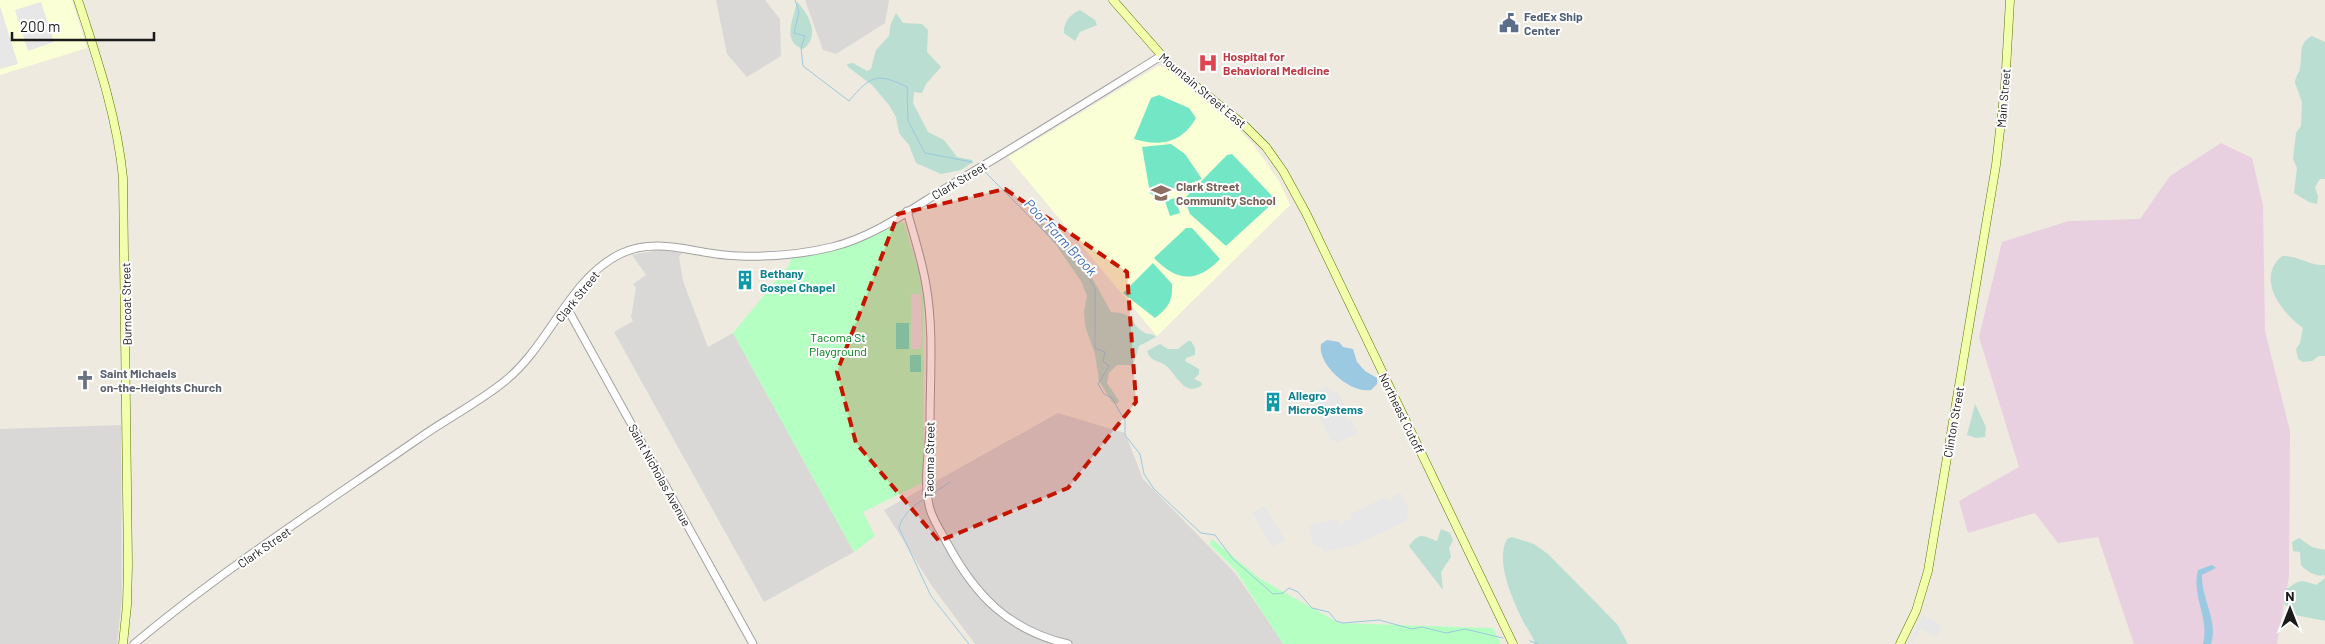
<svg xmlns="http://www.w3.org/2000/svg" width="2325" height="644" font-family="Barlow,sans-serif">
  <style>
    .residential { fill: #d9d8d7 }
    .industrial { fill: #e8d0e1 }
    .education { fill: #fbffd6 }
    .wetland { fill: #baded1 }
    .park { fill: #b5ffc2 }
    .pitch { fill: #73e6c5 }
    .parking { fill: #e7e7e7 }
    .water { fill: #9ac9e1 }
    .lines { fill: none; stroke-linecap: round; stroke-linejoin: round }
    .stream { stroke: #9ac9e1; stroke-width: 1 }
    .tertiary-casing { stroke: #a2a2a2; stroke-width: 9 }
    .secondary-casing { stroke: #5b7300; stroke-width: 9 }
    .tertiary { stroke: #fff; stroke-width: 7 }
    .secondary { stroke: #f2ffab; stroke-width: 8 }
    .marked { fill: #c51400; fill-opacity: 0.2; stroke: #c51400; stroke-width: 4; stroke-dasharray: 10 6; stroke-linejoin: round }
    .labels { text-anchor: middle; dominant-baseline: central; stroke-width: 4; stroke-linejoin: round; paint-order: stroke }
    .service-label { font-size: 12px; font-weight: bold; fill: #4e5e75; stroke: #fff; text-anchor: start }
    .health-label { font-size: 12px; font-weight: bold; fill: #be3a42; stroke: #fff; text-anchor: start }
    .street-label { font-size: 12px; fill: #1b1b1b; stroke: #fff }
    .education-label { font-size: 12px; font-weight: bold; fill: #785e54; stroke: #fff; text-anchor: start }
    .culture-label { font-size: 12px; font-weight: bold; fill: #0d838f; stroke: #fff; text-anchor: start }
    .park-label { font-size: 12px; fill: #008118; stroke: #fff }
    .worship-label { font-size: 12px; font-weight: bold; fill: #5b616d; stroke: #fff; text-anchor: start }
    .water-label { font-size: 14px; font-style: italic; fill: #3f6db3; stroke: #fff }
  </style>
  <rect width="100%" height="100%" fill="#eeeadf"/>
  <g class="residential">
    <path d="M716,0H765L780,19L781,56L747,77L727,54Z"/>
    <path d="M805,0H889V1L885,23L836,54L823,50Z"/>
    <path d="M660,250L682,253L679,257L683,281L708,347L733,333L854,552L764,602L614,332L633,321L631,317L636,288L633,284L646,275L632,255Z"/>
    <path d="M1058,413L1125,433L1143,479L1235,573L1284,644H975L932,586L884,510Z"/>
    <path d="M121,425L122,598L117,644H0V429Z"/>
  </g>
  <path class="industrial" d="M2221,143L2252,158L2263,205L2265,331L2290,431L2289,577L2277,644H2134L2098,537L2058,543L2035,513L1968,533L1959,501L2019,467L1979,337L2002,242L2069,221L2140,219L2170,176Z"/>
  <g class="education">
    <path d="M0,0H72L87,48L0,75Z"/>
    <path d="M1158,66L1165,67L1236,127L1253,144L1279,181L1290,205L1157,336L1008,157Z"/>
  </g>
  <g class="wetland">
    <path d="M797,2C809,14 821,37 803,49C781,42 794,17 797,2Z"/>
    <path d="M1080,10L1095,20L1097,25L1080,32L1075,41L1064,33C1063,23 1070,14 1080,10Z"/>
    <path d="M896,13L903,23L922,24L928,30L927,52L941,67L926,84L922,93L914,92L913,103L928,132L944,140L957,157L972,160L973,162L961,170L941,174L916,163L909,145L899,133L896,117L889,105L872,85L848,67L847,64L853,63L867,71L871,69L876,50L889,36L891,23Z"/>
    <path d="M2312,36L2325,42V179H2320L2315,187L2318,197L2317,204L2309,202L2294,193L2297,168L2293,159L2296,133L2301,126L2302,102L2295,83C2295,77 2299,74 2300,68C2303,54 2297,44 2312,36Z"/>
    <path d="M1037,220L1056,231L1079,254L1111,312C1140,314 1128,324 1145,333C1149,335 1152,333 1156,337L1139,346L1133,365H1117L1109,373L1107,383L1119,401L1117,404L1112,402L1099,381L1095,354L1085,326L1084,311L1087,296L1081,281L1056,245L1035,222Z"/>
    <path d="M2282,256C2297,255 2309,266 2325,265V356H2319L2312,361L2303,362L2298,359L2296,349L2300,343L2303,328C2282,313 2255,279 2282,256Z"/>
    <path d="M1188,341H1191L1195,348V355L1186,358L1185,361L1199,369V374L1194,379L1201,382L1202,385C1184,398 1176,373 1165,365C1157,360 1150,361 1147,351L1160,344L1168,349H1178Z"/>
    <path d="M1975,404L1986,427L1985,437L1976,438L1967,435Z"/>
    <path d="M1441,529L1450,533L1453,540L1449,548L1451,557L1441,572L1443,590L1409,546C1420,530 1425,537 1437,541Z"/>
    <path d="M1512,537L1534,544L1548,554L1617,624L1628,644H1535C1533,635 1526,628 1522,619C1512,598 1495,561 1507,539Z"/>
    <path d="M2299,538L2312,547L2325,550V621L2295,615L2284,603L2285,590C2301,580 2298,579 2316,585L2325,578L2324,575C2316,577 2306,571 2301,565L2300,552L2293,551L2292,542Z"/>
  </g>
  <g class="park">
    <path d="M900,222L904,223L919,272L923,297L924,482L863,512L875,536L854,552L733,333L789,265L792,258C832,254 865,243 900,222Z"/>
    <path d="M1212,539L1259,578L1339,623L1493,628L1501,644H1283L1236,571L1209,544Z"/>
  </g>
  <g class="pitch">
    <path d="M1159,95L1189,108L1196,118C1182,143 1160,147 1134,139L1151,98Z"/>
    <path d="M1171,144L1185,154L1202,179L1155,197L1150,193L1142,147Z"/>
    <path d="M1232,154L1276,200L1226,246L1190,214L1184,199L1227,155Z"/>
    <path d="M1175,198L1180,213L1170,216L1165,201Z"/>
    <path d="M1186,228H1192L1220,259C1197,283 1177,282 1154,258Z"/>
    <path d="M1153,263L1172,284C1173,301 1168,308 1155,318L1123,293Z"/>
    <rect x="896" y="323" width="13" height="26"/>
    <rect x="910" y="355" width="11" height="17"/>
  </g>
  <g class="parking">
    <path d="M41,2L54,42L28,51L15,10Z"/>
    <path d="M0,6L18,64L0,69Z"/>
    <rect x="911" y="294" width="10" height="55"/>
    <path d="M1327,386L1333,393L1338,392L1345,406L1342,408L1347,420L1351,419L1358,433L1337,443L1335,440L1331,441L1311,398L1316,395L1315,392Z"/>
    <path d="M1397,494H1402L1410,513L1406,515L1408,520L1353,546L1323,552V548L1316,546L1312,541L1309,525L1338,519L1339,524L1352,518L1350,514L1386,497L1388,500H1391Z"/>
    <path d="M1265,506L1285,540L1272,547L1252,513Z"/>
    <path d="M1923,615L1942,626L1936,637L1921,629L1912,644H1907Z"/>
  </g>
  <g class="water">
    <path d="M1327,340L1339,342L1343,347L1353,349L1357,362L1365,371L1377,378V384L1371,390C1351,394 1317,365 1321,344Z"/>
    <path d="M2212,565L2216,568L2202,575C2201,598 2219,622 2211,644H2203C2210,619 2191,595 2198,570Z"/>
  </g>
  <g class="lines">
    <g class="stream">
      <path d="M795,0L799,12L794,33L805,36L801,48L803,66L849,101C870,76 877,72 907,87L908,121L925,153L972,162"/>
      <path d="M984,171L1086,273L1095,289V348L1105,352L1103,361L1109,366L1098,384L1104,394L1112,398L1125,421V435L1140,454L1144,474L1154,489L1201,533L1215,535L1233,559L1273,594L1283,593L1289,588L1298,592L1312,608L1329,612L1336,621L1343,623L1379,620L1412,629L1422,627L1446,633L1465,629L1503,638"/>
      <path d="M932,494L950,482"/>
      <path d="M923,500C912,506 902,516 899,528L931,596L969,644"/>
      <path d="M1530,641L1538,644"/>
    </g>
    <defs>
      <g id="tertiary">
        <path d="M907,211C914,236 922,260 926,285C934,329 930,377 930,422C930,449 923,478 929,505C931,518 941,531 947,543C975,595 1008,630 1068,644"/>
        <path d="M566,306L753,644"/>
        <path d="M134,644C222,570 323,505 418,439C446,419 478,403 505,381C549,346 569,279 620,254C660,235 698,256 740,256C770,257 803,254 832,247C873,237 910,210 946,188C1018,145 1090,100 1161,56"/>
      </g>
      <g id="secondary">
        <path d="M78,0C97,58 117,116 123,178L128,565L127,605L123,644"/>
        <path d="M1113,0L1171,66L1244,125L1266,147L1283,171L1307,215L1513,644"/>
        <path d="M1900,644L1916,611L1928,571L1996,165L2005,87L2010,0"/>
      </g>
    </defs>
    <use href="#tertiary" class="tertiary-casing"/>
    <use href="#secondary" class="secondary-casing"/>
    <use href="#tertiary" class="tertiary"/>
    <use href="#secondary" class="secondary"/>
  </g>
  <path class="marked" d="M1005,189L1127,272L1136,402L1068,488L939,541L856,443L837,372L898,214Z"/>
  <defs>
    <symbol id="civic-bare" viewBox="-9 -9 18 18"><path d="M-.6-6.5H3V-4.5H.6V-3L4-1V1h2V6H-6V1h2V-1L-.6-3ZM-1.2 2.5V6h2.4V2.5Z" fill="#5c6f8a" stroke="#fff" stroke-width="2.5" paint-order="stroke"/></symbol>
    <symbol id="hospital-bare" viewBox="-9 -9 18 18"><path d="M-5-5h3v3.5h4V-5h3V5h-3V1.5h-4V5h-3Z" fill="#e0444e" stroke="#fff" stroke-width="2.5" paint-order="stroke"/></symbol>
    <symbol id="school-bare" viewBox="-9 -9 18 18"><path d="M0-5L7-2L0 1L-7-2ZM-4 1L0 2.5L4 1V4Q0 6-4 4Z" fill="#8d6e63" stroke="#fff" stroke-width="2.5" paint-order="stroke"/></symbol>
    <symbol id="building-bare" viewBox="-9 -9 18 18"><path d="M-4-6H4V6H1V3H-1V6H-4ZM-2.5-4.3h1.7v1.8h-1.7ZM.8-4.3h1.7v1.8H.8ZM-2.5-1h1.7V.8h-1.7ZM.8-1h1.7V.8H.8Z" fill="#0f9aa8" stroke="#fff" stroke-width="2.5" paint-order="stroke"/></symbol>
    <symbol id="church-bare" viewBox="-9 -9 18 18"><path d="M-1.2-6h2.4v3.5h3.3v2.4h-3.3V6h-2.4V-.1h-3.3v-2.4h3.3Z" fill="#6b7280" stroke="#fff" stroke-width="2.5" paint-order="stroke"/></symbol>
  </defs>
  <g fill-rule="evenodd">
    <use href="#civic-bare" x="1495" y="9" width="28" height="28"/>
    <use href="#hospital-bare" x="1194" y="49" width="28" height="28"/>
    <use href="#school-bare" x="1147" y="179" width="28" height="28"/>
    <use href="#building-bare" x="731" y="266" width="28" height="28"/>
    <use href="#church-bare" x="71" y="366" width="28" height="28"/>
    <use href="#building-bare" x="1259" y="388" width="28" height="28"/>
  </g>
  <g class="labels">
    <g class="service-label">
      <text x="1524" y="16">FedEx Ship<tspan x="1524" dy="14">Center</tspan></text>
    </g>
    <g class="health-label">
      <text x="1223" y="56">Hospital for<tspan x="1223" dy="14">Behavioral Medicine</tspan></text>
    </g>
    <g class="street-label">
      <text transform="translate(1203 90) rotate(40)">Mountain Street East</text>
      <text transform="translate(2003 98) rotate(-85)">Main Street</text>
      <text transform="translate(959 180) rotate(-31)">Clark Street</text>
      <text transform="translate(577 296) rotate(-51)">Clark Street</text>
      <text transform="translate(126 304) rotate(-91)">Burncoat Street</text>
      <text transform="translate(1402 413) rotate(64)">Northeast Cutoff</text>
      <text transform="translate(1953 422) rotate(-80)">Clinton Street</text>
      <text transform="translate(929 460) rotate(-89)">Tacoma Street</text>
      <text transform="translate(660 475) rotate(61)">Saint Nicholas Avenue</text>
      <text transform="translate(264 547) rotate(-35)">Clark Street</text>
    </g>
    <g class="education-label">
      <text x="1176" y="186">Clark Street<tspan x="1176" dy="14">Community School</tspan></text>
    </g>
    <g class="culture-label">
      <text x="760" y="273">Bethany<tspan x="760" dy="14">Gospel Chapel</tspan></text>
      <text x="1288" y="395">Allegro<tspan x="1288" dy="14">MicroSystems</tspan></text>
    </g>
    <g class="park-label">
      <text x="838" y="337">Tacoma St<tspan x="838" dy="14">Playground</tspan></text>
    </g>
    <g class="worship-label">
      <text x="100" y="373">Saint Michaels<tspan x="100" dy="14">on-the-Heights Church</tspan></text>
    </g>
    <g class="water-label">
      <text transform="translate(1061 237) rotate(47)">Poor Farm Brook</text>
    </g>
  </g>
  <g transform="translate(2290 609)" stroke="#ffffff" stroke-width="4" paint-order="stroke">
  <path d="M0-4L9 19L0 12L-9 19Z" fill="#1b1b1b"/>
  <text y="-8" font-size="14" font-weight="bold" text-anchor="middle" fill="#1b1b1b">N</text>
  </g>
  <path d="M12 32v8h142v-8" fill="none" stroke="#1b1b1b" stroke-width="2.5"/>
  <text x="20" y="32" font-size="15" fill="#1b1b1b" stroke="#ffffff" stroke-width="4" paint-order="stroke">200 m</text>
</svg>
